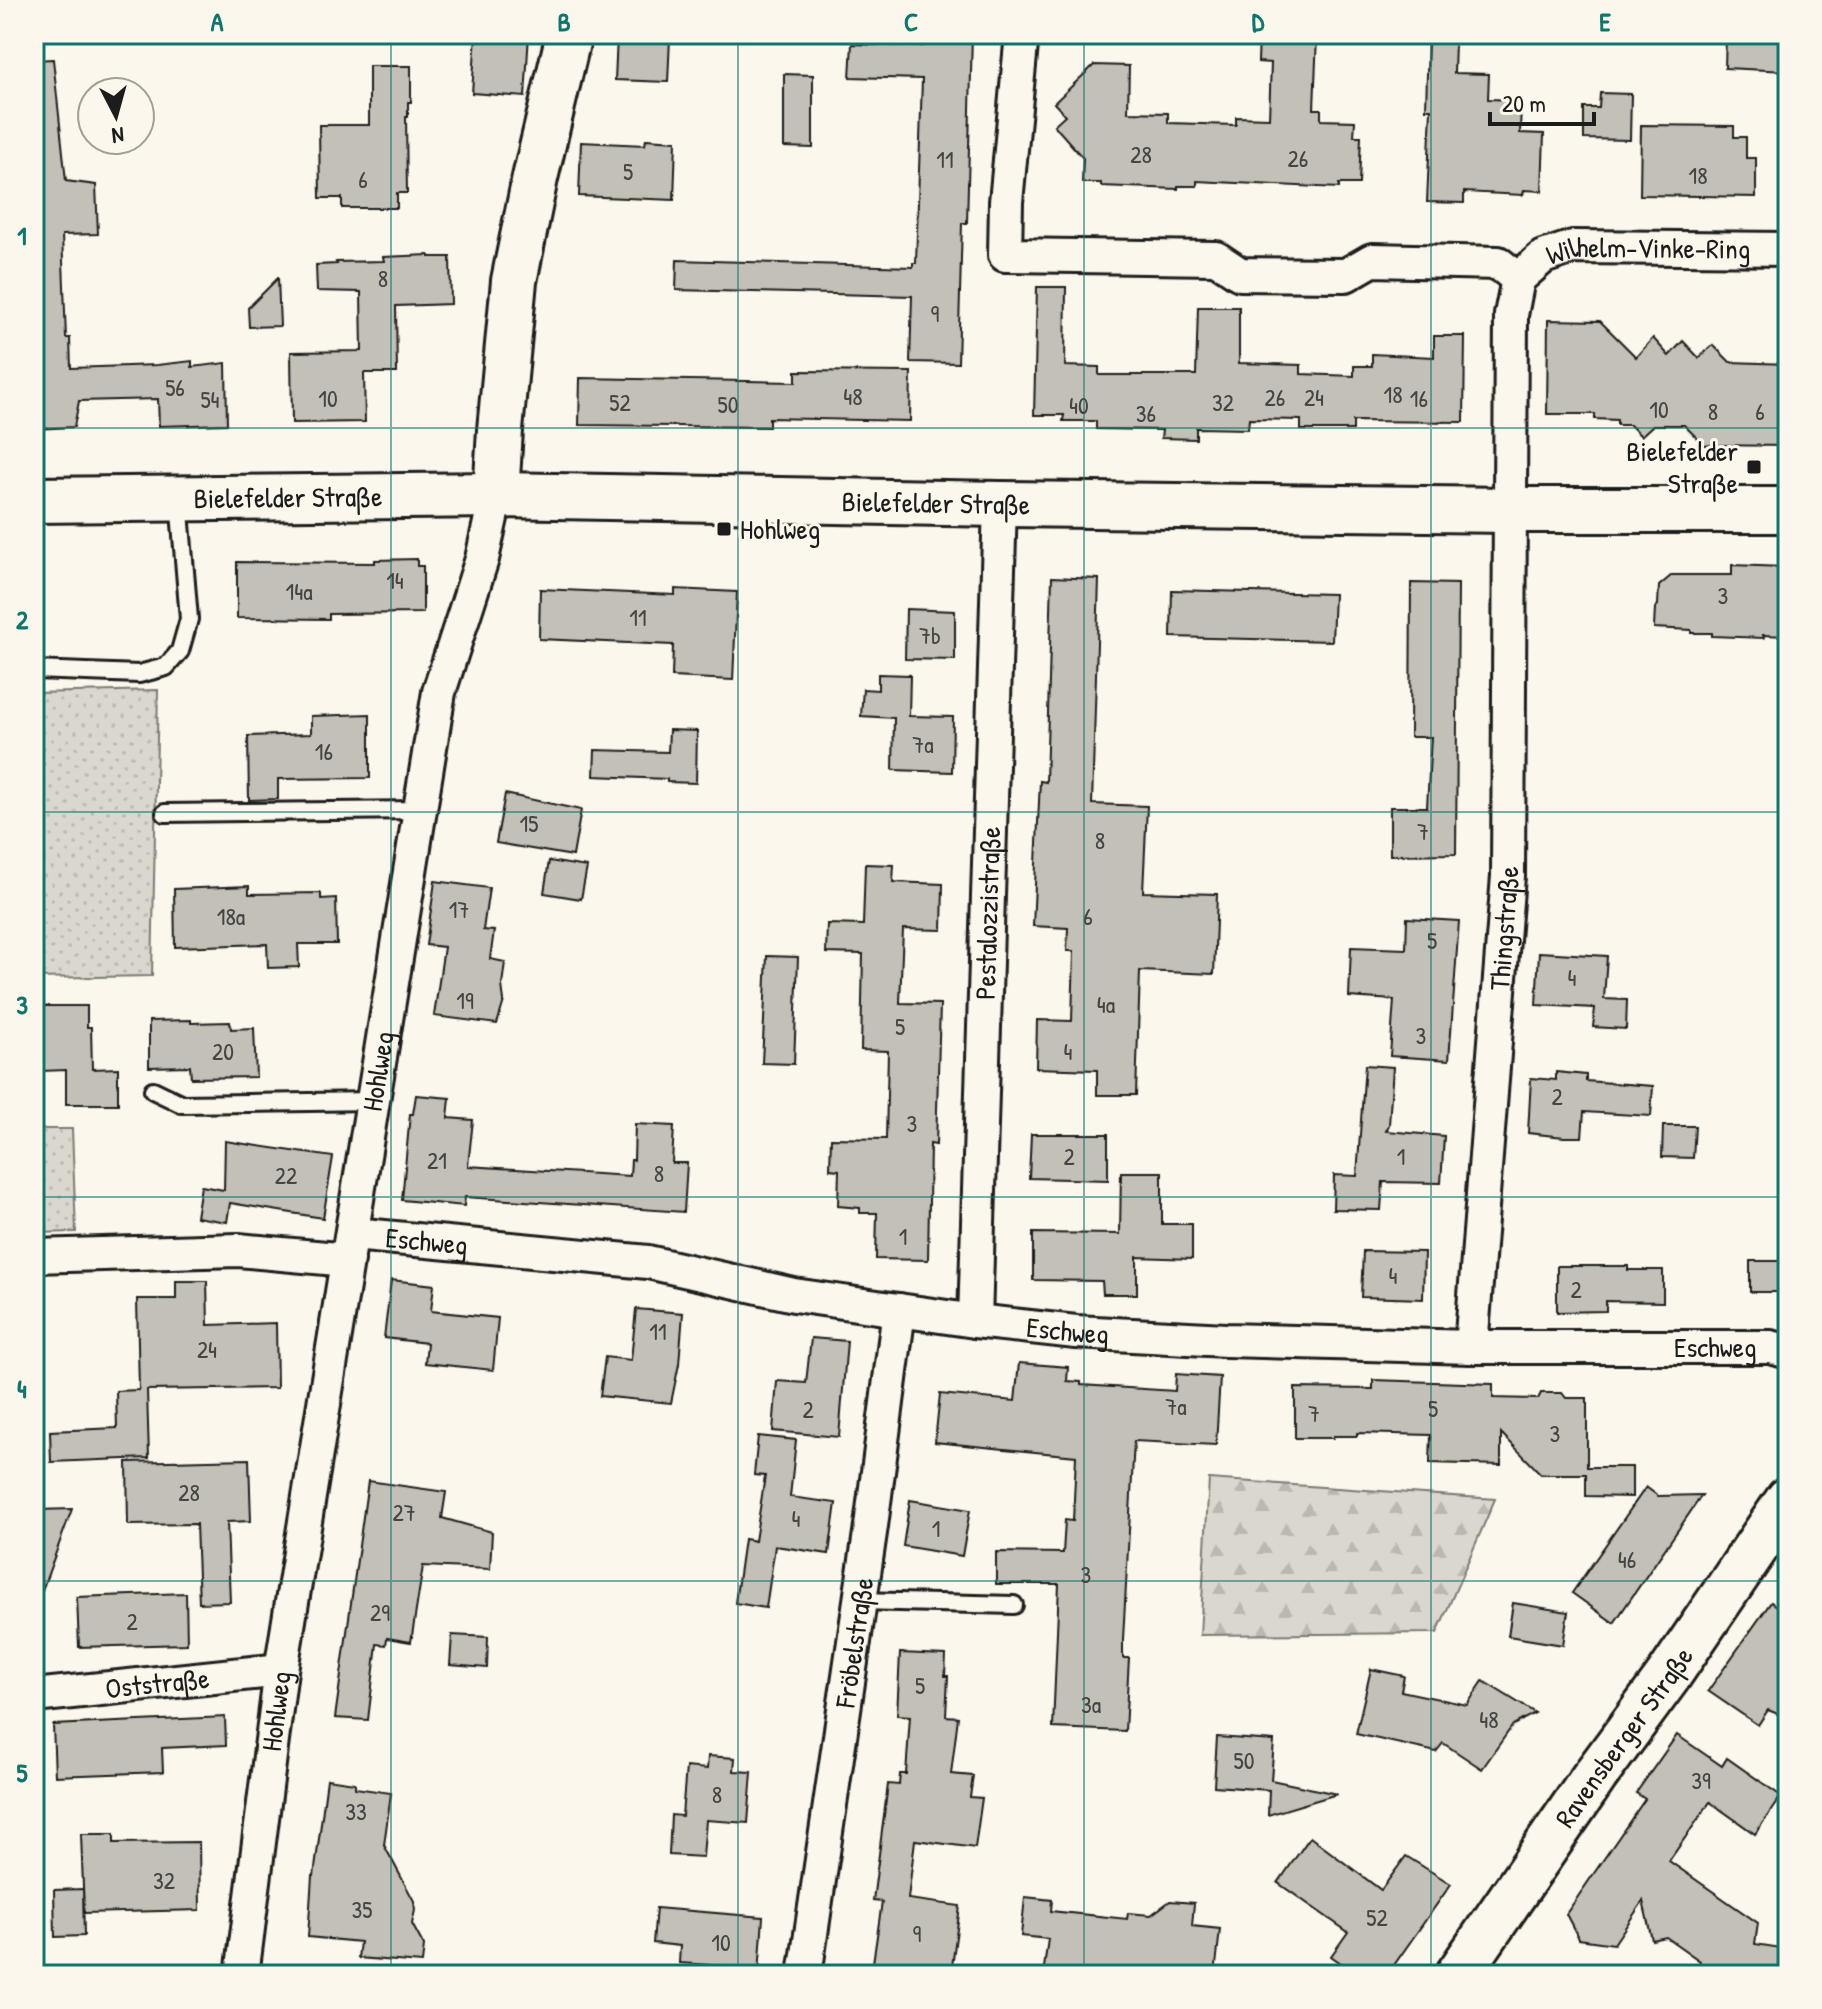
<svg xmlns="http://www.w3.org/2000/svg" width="1822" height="2009" font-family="'Patrick Hand',sans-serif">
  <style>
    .grass { fill: url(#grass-dots); stroke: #7b7a75; stroke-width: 2 }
    .forest { fill: url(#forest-firs); stroke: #7b7a75; stroke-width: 2 }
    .building { fill: #c3c0b8; stroke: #1c1c1c; stroke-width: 2 }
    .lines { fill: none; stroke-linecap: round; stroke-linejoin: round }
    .lane-casing { stroke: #1c1c1c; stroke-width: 22 }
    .street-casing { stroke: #1c1c1c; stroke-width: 38 }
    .secondary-casing { stroke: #1c1c1c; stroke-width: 50 }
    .primary-casing { stroke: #1c1c1c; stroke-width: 50 }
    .lane { stroke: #fbf7ec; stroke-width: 16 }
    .street { stroke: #fbf7ec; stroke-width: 32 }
    .secondary { stroke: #fbf7ec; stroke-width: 44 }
    .primary { stroke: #fbf7ec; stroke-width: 44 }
    .grid { fill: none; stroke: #0f766e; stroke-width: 2; stroke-opacity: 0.55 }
    .poi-dot { fill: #1c1c1c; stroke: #fbf7ec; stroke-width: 3 }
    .labels { text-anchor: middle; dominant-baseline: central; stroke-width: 6; stroke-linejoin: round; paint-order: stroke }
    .number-label { font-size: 24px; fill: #464543 }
    .street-label { font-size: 28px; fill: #1c1c1c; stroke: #fbf7ec }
    .poi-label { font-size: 28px; fill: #1c1c1c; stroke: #fbf7ec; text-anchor: end }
    .neatline { fill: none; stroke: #0f766e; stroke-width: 3 }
    .grid-label { font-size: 26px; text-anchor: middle; font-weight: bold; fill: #0f766e }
  </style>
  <defs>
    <pattern id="grass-dots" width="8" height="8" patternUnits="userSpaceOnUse" patternTransform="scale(2)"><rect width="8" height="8" fill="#dad7ce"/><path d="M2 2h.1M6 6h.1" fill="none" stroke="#bab8b0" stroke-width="1.8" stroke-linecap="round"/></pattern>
    <pattern id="forest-firs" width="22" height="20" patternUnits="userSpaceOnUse" patternTransform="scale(2)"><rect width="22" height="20" fill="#dad7ce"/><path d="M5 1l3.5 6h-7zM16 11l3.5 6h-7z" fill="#bab8b0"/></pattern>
  </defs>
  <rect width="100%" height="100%" fill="#fbf7ec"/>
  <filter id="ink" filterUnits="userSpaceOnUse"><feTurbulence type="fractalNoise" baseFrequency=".0125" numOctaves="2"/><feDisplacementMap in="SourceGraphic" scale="16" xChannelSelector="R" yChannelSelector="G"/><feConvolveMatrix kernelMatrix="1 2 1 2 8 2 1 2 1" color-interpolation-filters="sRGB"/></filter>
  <g filter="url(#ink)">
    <g class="grass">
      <path d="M158,690L152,976L34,978V693Z"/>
      <path d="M34,1129H72L76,1232L34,1233Z"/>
    </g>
    <path class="forest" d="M1209,1479L1495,1499L1437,1633L1200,1635Z"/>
    <g class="building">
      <path d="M476,34H529L525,97L472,93Z"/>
      <path d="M923,34H972L967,223H962L958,363L910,362L912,296L676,290L677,260L913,267V263H916L922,79L850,77L852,44L922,46Z"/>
      <path d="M1259,34L1317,35L1314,109H1321V120L1355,121L1354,136H1361L1359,184H1339V188L1197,181V186H1178V189L1101,186V183H1082L1083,158L1054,125L1065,115L1054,103L1094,65L1129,66L1128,112L1168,113V123L1236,125V117L1269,118L1271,63L1258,62Z"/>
      <path d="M1726,34H1788L1787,71L1725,68Z"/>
      <path d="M617,36L670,38L668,82L615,80Z"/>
      <path d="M1428,40L1455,41L1454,73L1489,74L1488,99L1521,100L1520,133L1544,134L1542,191L1524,190L1523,195L1464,192V203L1427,202L1431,109H1426Z"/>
      <path d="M53,59L66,181L96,185L98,234L62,235L66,338H70L71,368L157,365L192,361V367L226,363L227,424L159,426L158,399L79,401L74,427L34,429V60Z"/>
      <path d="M369,66H411V102H408V117H406L407,193H397V208H342V198H320L319,125H369Z"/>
      <path d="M784,74L813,75V148L784,147Z"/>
      <path d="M1600,93L1631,94L1630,140L1584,139V108H1599Z"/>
      <path d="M1641,125L1734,126V137H1746V158H1756V197L1640,195Z"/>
      <path d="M646,139L676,141L674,200L579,196L581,142L645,145Z"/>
      <path d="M429,255V257H450L451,304L396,306L397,373H364L365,422L292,423L291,352L362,351L361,292L317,291L316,265L337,264L336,262L384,261L383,257Z"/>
      <path d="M278,278L280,326L249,327L248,308Z"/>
      <path d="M1037,287H1066L1065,366L1099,367V375H1196L1198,307H1239V363L1301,365V374L1354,376V366H1372V354L1434,357V336H1465L1464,422L1353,421V430H1301V420L1249,419L1248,429L1196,428V439L1161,438L1162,430L1096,429V421H1063L1064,415H1034Z"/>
      <path d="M1548,320L1600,321L1636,357L1653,338L1669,356L1683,341L1699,358L1713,345L1730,362L1788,364V446L1704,445L1684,425H1653L1641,436L1630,425H1617V420L1595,419V414H1547Z"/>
      <path d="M796,371L911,372L910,421L769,418V427L579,425L580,378L796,382Z"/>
      <path d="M417,559V566H423V613L329,614V619L237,618V562L375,563V560Z"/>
      <path d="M1732,565L1784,567V577H1788V636L1763,635L1764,638L1712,636V633H1691V630L1654,628L1655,608L1658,605L1659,586L1672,575H1732Z"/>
      <path d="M1052,577L1099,579L1092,804L1147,806L1143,892L1217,894L1214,974L1140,971L1136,1095H1097V1070L1036,1068L1037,1020L1072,1021L1074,951H1067L1068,928L1033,926L1040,781L1046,782Z"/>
      <path d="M1411,583L1458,584L1456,854L1390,855V807H1427L1431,737H1410Z"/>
      <path d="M540,589L675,595V589L737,592L733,680L672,677L673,645L539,639Z"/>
      <path d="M1172,590L1334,594L1332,641L1171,637Z"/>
      <path d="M906,609L955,611V660L905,659Z"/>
      <path d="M878,674L910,675L909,716L953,717L952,772L893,770L894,718L861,716L863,689L878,690Z"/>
      <path d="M370,714V778L278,779V799L249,800L248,736L311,734V716Z"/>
      <path d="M669,730L697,731L696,783L667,782V779L594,776L595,750L668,752Z"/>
      <path d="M505,794L581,810L573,856L496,843Z"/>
      <path d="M549,861L587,867L581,899L544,893Z"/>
      <path d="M865,864L894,865L893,882L943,884L942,930L903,929L900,1003L940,1004L936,1145L930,1144L928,1260L876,1259L877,1213H860V1208L838,1206L839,1170L830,1169L831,1138L886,1139L888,1051L861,1050L863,954L826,953L827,924L863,925Z"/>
      <path d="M435,881L489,888L483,930L494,931L490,959L505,962L502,985L504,1001L497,1024L434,1016L444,947L426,945Z"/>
      <path d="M249,886V894L321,893V899L336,898L337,944H298L299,967L268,968L267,944L175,947L174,889Z"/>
      <path d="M1407,918L1459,921L1449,1060L1390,1056L1394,1000L1349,997L1351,947L1406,949Z"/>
      <path d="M1539,952L1607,956L1604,999L1627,1000L1626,1029L1593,1027L1595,1008L1536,1005Z"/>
      <path d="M767,956L798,957L794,1064L762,1063Z"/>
      <path d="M40,1006H87V1027H91L92,1069L118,1068V1104H66V1070L41,1071L40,1054L34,1047V1030L40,1024Z"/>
      <path d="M191,1020V1023L230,1022L231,1029L254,1028L256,1077L191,1078L190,1066L149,1067V1021Z"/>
      <path d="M1365,1065L1393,1067L1389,1125L1386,1131L1444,1136L1441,1183L1383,1182L1381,1210L1333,1209L1334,1175L1357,1176Z"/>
      <path d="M1556,1072L1586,1075V1081L1653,1086L1651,1116L1584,1112L1582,1137H1564L1528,1133L1531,1078L1556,1080Z"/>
      <path d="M416,1095L450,1098L448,1118L473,1120L468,1166L630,1176L631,1160H634L635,1124L674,1126L672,1163H687L684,1212L465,1197L464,1206L402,1200L410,1114H413Z"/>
      <path d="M1663,1126H1695L1693,1158L1662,1157Z"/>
      <path d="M1031,1134H1108V1180L1029,1178Z"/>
      <path d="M225,1141L333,1157L323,1218L230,1203L227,1222L196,1217L201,1186L224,1190Z"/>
      <path d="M1121,1172H1162V1224H1192V1259L1137,1257V1294H1103L1102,1281L1033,1280V1233L1120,1234Z"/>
      <path d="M1363,1251L1424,1252L1423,1299L1361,1297Z"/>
      <rect x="1750" y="1261" width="38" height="31"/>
      <path d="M1557,1266H1628V1270H1663V1302L1606,1301V1311L1557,1312Z"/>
      <path d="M391,1280L434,1285L431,1311L498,1318L493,1370L425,1363L427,1343L384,1338Z"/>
      <path d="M176,1281H207L208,1325L276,1323L277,1388L147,1390L149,1458L51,1462L50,1431L117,1428L116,1391L139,1390L137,1299H176Z"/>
      <path d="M636,1309L683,1313L679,1364L671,1403L600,1396L605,1357L631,1360Z"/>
      <path d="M811,1338L847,1341L839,1437L773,1431L777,1381L806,1383Z"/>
      <path d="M1019,1363L1068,1367L1067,1381L1081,1382V1385L1175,1391L1176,1374L1220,1377L1216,1445L1134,1441L1123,1639V1658H1129L1125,1731L1053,1728L1059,1584H996V1552L1063,1553L1065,1520L1073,1521L1076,1456L935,1442L940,1394L1015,1401Z"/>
      <path d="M1373,1380L1493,1384V1398L1538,1399L1541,1393H1562L1566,1398H1587V1467H1632V1497L1586,1496V1474H1541L1501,1433V1465L1430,1463L1431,1435L1357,1433V1436H1333V1438H1295V1388L1373,1389Z"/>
      <path d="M758,1436L796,1440L790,1497L836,1503L829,1554L775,1546L766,1608L735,1603L744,1539L755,1541L765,1476L754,1475Z"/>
      <path d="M249,1459L251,1521L227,1522L230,1602L199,1603L196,1524L128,1525L127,1462Z"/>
      <path d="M368,1481L446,1492L442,1518L492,1532L490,1569L423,1566L411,1642L387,1638L386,1645L377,1644L368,1720L335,1718Z"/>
      <path d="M1646,1487L1658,1496L1702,1495L1614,1623L1572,1593Z"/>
      <path d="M910,1500L970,1510L962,1556L903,1546Z"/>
      <path d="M72,1509L41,1593H40L37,1510Z"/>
      <path d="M186,1593L187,1644L79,1647L77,1597Z"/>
      <path d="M1771,1602L1788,1614V1718L1768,1710L1758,1725L1708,1691Z"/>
      <path d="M1513,1603L1568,1612L1563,1645L1508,1636Z"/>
      <path d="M452,1635L488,1637L487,1668L450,1665Z"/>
      <path d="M900,1653L946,1655L945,1676H948L946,1716L958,1717L951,1774L973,1776L970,1797L982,1798L975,1848L915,1840L908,1899L960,1906L951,1974L873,1963L882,1902L873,1901L888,1784L899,1785L900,1774H906L910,1716L897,1715Z"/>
      <path d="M1371,1669L1404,1676L1401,1691L1467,1705L1483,1681L1535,1713L1513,1725L1482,1769L1443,1743L1436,1752L1356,1734Z"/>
      <path d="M225,1717L226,1745L162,1748L163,1772L55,1776L53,1725Z"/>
      <path d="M1677,1735L1722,1766L1727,1758L1781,1796L1755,1834L1710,1802L1669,1861L1758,1923L1755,1944L1788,1949V1975H1697L1700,1961L1666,1937L1652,1940L1643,1901L1614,1944L1579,1939L1566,1914L1645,1799L1636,1793Z"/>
      <path d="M1217,1737L1274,1741L1271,1780L1337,1794L1268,1815L1269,1790L1214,1786Z"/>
      <path d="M708,1756L735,1758L734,1771L752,1772L748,1823L706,1820L703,1857L669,1855L671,1815L682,1816L686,1767L707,1769Z"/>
      <path d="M327,1779L355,1783V1788L391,1793L384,1845L414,1901L415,1910L412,1924L424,1946L422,1963L358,1958L360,1942L308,1937L312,1876H314Z"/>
      <path d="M81,1834H114V1843L199,1842L200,1910L84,1913Z"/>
      <path d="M1310,1837L1381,1890L1406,1856L1451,1884L1387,1975H1358L1331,1956L1348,1932L1278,1883Z"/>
      <path d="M83,1889L84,1936L55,1937L54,1890Z"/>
      <path d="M1025,1897L1052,1900L1051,1911L1127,1919L1128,1913L1151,1915L1170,1901L1194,1903L1192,1926L1220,1929L1215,1975H1043L1048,1939L1021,1936Z"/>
      <path d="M656,1908L763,1917L759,1974L724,1971V1966L679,1963L680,1946L653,1943Z"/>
    </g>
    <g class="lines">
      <defs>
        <g id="lane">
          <path d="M34,670L139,674L166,667L180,651L189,619L179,500"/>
          <path d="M165,813L419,810"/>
          <path d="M153,1090L182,1104L373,1101"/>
          <path d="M860,1601L1014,1605"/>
        </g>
        <g id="street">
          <path d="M1022,34L1006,202L1005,255L1216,258L1240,274L1346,275L1372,260L1498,263L1518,279"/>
          <path id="s1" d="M353,1234L648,1262L794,1295L975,1321L1076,1332L1226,1340L1471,1347H1771L1788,1352"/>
          <path d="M34,1256L238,1250L348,1260"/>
          <path id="s2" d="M975,1321L1000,504"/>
          <path id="s3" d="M1471,1347L1508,876L1511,315L1518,279L1543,257L1573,247L1788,249"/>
          <path id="s4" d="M34,1696L281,1670"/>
          <path id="s5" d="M242,1975L281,1670L439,692L482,559L496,495"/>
          <path id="s6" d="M805,1975L871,1526L899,1310"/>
        </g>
        <g id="secondary">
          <path d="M496,495L500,430L514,281L535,178L569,34"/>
          <path id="s7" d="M34,500L496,495L1000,504L1510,510H1788"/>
        </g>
        <g id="primary">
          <path id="s8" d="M1458,1975L1594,1777L1667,1678L1788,1500"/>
        </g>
      </defs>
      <use href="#lane" class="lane-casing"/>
      <use href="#street" class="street-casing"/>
      <use href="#secondary" class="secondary-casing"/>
      <use href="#primary" class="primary-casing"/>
      <use href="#lane" class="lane"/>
      <use href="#street" class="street"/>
      <use href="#secondary" class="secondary"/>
      <use href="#primary" class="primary"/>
    </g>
  </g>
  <path class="grid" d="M391,34V1975M738,34V1975M1084,34V1975M1431,34V1975M34,428H1788M34,812H1788M34,1197H1788M34,1581H1788"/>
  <g class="poi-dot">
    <rect x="1746" y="459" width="16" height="16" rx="4"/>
    <rect x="716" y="521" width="16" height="16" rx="4"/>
  </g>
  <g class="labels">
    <g class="number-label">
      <text x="1141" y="154">28</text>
      <text x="1298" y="158">26</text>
      <text x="945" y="159">11</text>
      <text x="628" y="171">5</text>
      <text x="1698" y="175">18</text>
      <text x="363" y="179">6</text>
      <text x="383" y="278">8</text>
      <text x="935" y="313">9</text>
      <text x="175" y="387">56</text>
      <text x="1393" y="394">18</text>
      <text x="853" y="396">48</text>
      <text x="1275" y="397">26</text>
      <text x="1314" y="397">24</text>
      <text x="328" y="398">10</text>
      <text x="1419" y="398">16</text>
      <text x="210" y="399">54</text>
      <text x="620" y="402">52</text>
      <text x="1223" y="402">32</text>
      <text x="728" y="404">50</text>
      <text x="1079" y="405">40</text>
      <text x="1659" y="409">10</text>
      <text x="1713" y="411">8</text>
      <text x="1760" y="411">6</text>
      <text x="1146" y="413">36</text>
      <text x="395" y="580">14</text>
      <text x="299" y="591">14a</text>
      <text x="1723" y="595">3</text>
      <text x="638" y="617">11</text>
      <text x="930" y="635">7b</text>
      <text x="923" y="744">7a</text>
      <text x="324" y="751">16</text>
      <text x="529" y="823">15</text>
      <text x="1423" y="831">7</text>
      <text x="1100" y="840">8</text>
      <text x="459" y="909">17</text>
      <text x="231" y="916">18a</text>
      <text x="1088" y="916">6</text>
      <text x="1432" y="940">5</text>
      <text x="1572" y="977">4</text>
      <text x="465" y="1000">19</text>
      <text x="1106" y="1004">4a</text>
      <text x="900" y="1026">5</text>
      <text x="1421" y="1035">3</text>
      <text x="223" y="1051">20</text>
      <text x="1068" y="1051">4</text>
      <text x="1557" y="1096">2</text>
      <text x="912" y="1123">3</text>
      <text x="1069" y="1156">2</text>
      <text x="1401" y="1156">1</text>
      <text x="437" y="1160">21</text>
      <text x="659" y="1173">8</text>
      <text x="286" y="1175">22</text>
      <text x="903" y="1236">1</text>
      <text x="1393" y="1275">4</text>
      <text x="1576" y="1289">2</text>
      <text x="658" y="1331">11</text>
      <text x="207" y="1349">24</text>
      <text x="1176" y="1406">7a</text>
      <text x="1433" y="1408">5</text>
      <text x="808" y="1409">2</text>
      <text x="1314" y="1413">7</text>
      <text x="1555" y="1433">3</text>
      <text x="189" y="1492">28</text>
      <text x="404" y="1512">27</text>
      <text x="796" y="1518">4</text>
      <text x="936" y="1528">1</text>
      <text x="1627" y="1559">46</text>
      <text x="1086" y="1574">3</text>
      <text x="380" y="1612">29</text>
      <text x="132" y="1621">2</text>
      <text x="920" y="1685">5</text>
      <text x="1091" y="1704">3a</text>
      <text x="1489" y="1719">48</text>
      <text x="1244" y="1760">50</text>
      <text x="1701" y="1780">39</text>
      <text x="717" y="1794">8</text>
      <text x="356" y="1811">33</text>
      <text x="164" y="1880">32</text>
      <text x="362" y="1909">35</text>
      <text x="1377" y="1917">52</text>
      <text x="917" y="1933">9</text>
      <text x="721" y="1942">10</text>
    </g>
    <g class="street-label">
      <text stroke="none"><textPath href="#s3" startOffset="1210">Wilhelm-Vinke-Ring</textPath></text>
      <text stroke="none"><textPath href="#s7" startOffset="254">Bielefelder Straße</textPath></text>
      <text stroke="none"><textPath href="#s7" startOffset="902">Bielefelder Straße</textPath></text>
      <text stroke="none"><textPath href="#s2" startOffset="408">Pestalozzistraße</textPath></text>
      <text stroke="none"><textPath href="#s3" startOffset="420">Thingstraße</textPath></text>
      <text stroke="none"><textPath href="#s5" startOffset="914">Hohlweg</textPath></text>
      <text stroke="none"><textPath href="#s1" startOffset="74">Eschweg</textPath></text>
      <text stroke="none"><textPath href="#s1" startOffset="722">Eschweg</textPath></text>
      <text stroke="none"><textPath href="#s1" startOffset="1370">Eschweg</textPath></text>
      <text stroke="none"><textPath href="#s6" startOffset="336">Fröbelstraße</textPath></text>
      <text stroke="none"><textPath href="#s4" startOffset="124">Oststraße</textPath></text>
      <text stroke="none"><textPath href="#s5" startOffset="266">Hohlweg</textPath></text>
      <text stroke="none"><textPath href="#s8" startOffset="290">Ravensberger Straße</textPath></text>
    </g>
    <g class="poi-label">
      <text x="1738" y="451">Bielefelder<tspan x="1738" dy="32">Straße</tspan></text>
      <text x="740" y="529" text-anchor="start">Hohlweg</text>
    </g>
  </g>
  <rect width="1822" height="2009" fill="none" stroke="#fbf7ec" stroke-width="88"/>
  <g transform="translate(116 116) rotate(174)"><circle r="38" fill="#fbf7ec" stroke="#a29f99" stroke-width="2"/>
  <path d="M0-6L14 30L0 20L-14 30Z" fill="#1c1c1c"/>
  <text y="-12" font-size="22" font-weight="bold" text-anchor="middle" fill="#1c1c1c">N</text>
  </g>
  <path d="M1490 112v12h104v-12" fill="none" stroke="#1c1c1c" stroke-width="4"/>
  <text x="1502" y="112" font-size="24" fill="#1c1c1c" stroke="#fbf7ec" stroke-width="6" paint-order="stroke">20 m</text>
  <rect x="44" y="44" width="1734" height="1921" class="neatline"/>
  <g class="grid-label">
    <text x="217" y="31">A</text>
    <text x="564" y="31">B</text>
    <text x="911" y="31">C</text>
    <text x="1258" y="31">D</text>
    <text x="1605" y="31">E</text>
    <text x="22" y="245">1</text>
    <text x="22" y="629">2</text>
    <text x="22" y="1014">3</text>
    <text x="22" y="1398">4</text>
    <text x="22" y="1782">5</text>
  </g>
</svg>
